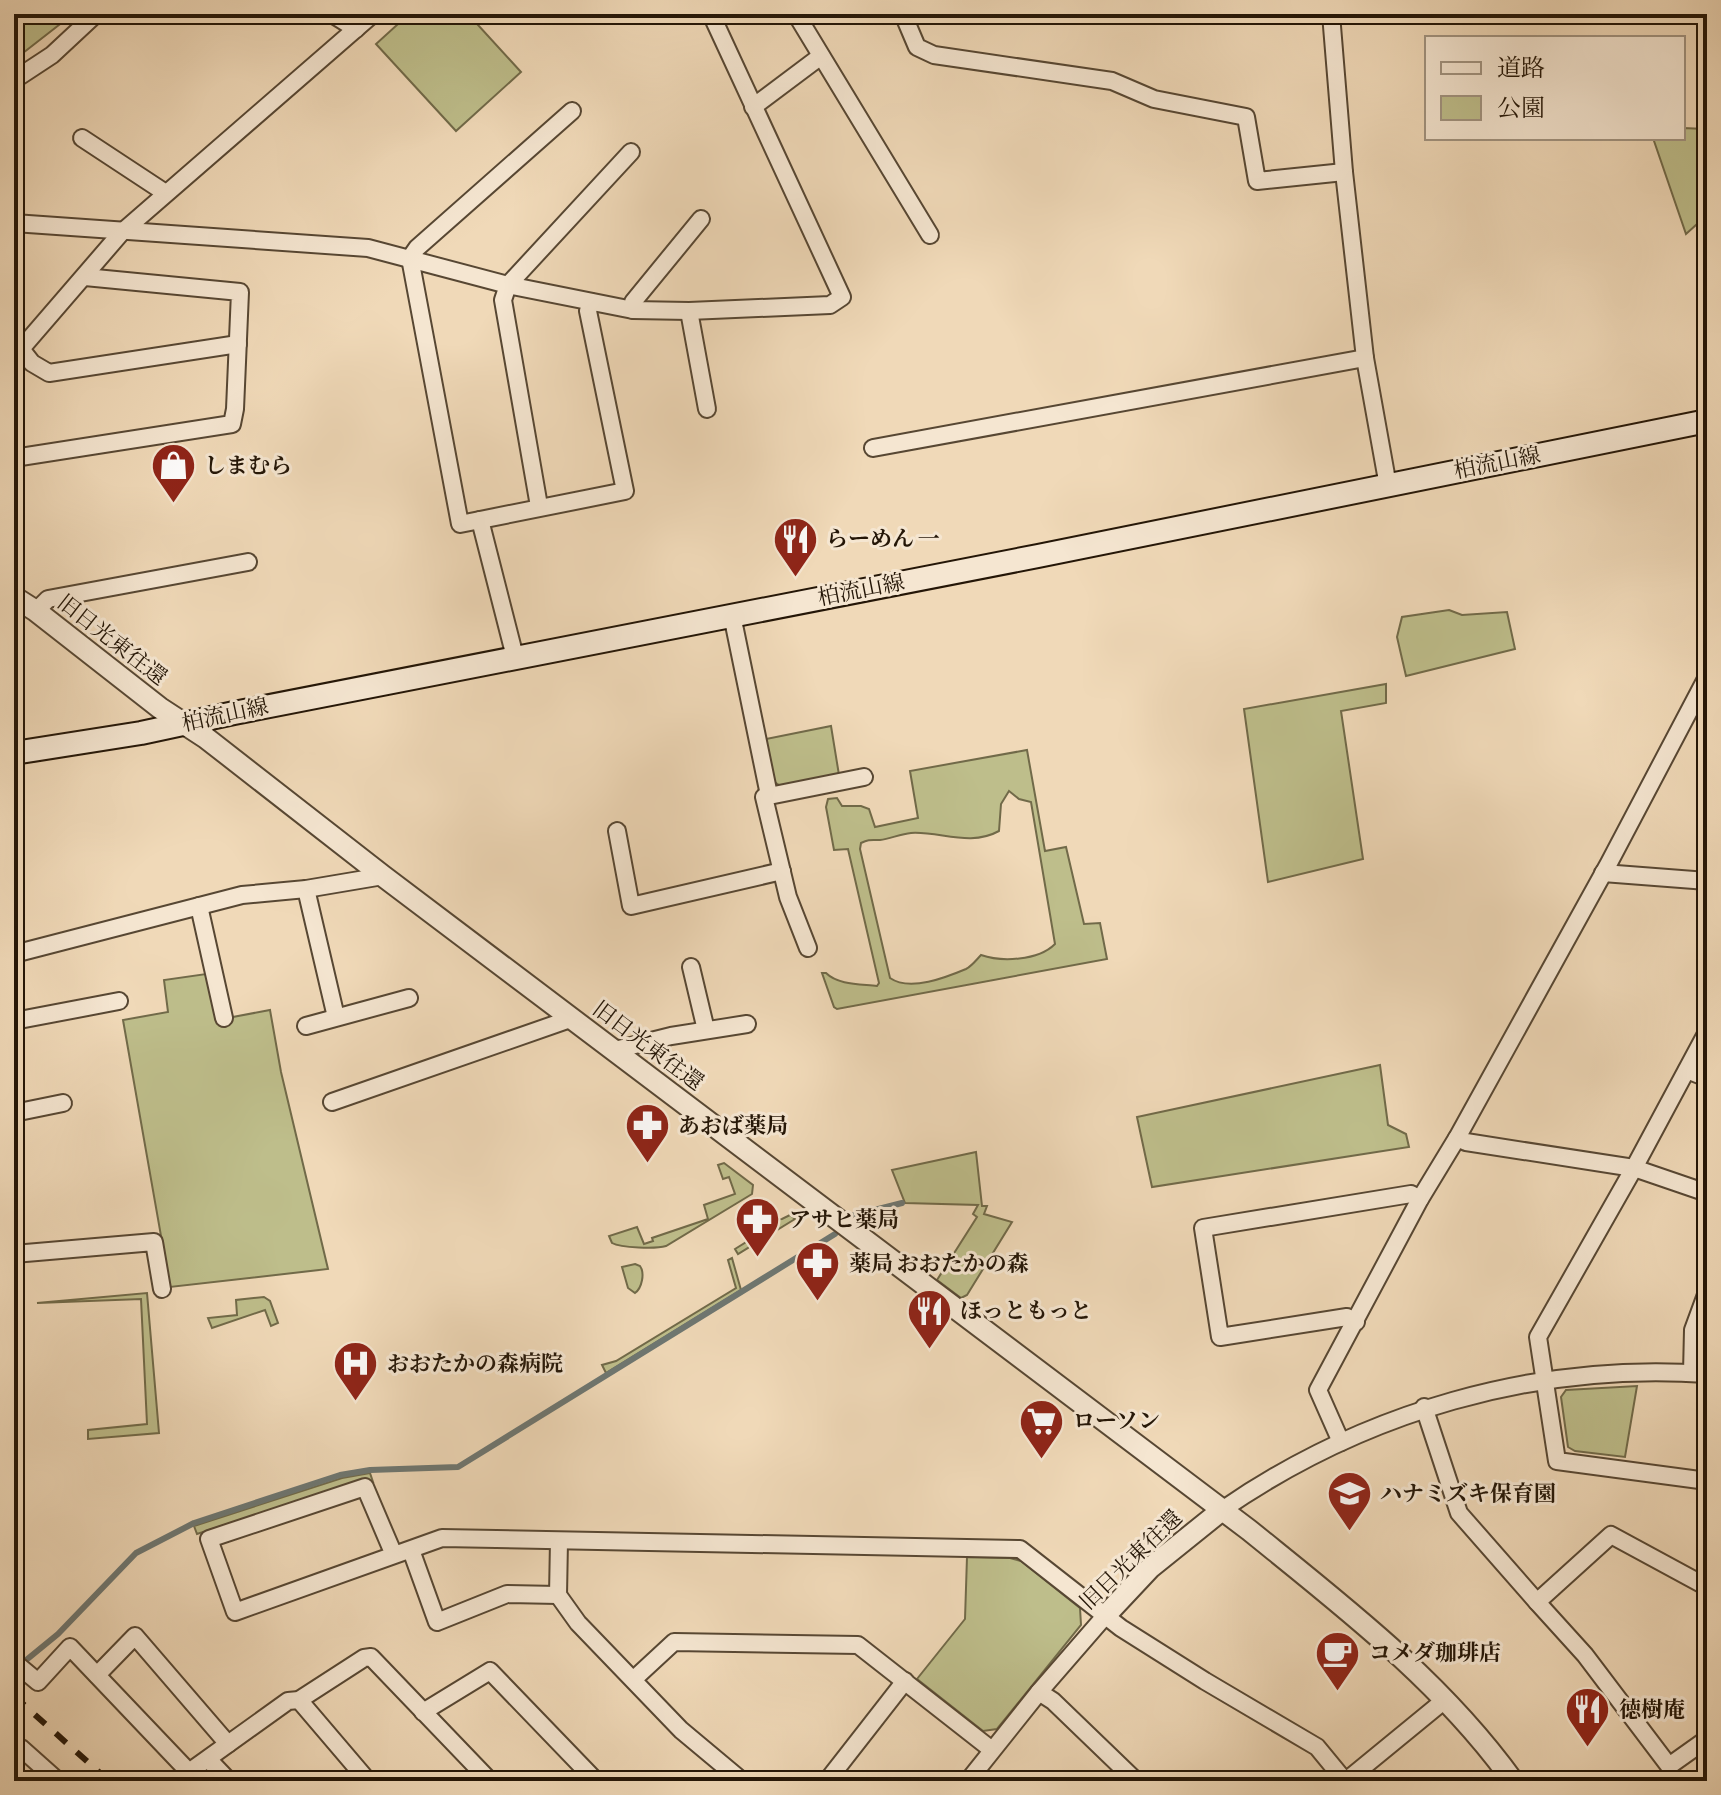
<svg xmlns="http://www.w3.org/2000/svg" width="1721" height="1795" font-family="Alegreya,'Noto Serif JP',serif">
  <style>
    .green { fill: #bebe8b; stroke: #716a49; stroke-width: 2; fill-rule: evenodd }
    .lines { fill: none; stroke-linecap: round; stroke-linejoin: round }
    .stream { stroke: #6e7772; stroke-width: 6 }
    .minor-casing { stroke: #574733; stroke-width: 20 }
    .tertiary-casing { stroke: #574733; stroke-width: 24 }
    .secondary-casing { stroke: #241607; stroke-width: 26 }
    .minor { stroke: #f5e6d1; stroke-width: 16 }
    .tertiary { stroke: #f5e6d1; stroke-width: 20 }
    .secondary { stroke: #f5e6d1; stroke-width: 22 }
    .rail { stroke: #241607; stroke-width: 6; stroke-dasharray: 14 14; stroke-linecap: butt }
    .labels { text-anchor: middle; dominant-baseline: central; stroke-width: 6; stroke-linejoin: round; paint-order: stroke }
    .street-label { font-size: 22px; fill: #241607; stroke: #f5e6d1 }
    .poi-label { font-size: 22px; font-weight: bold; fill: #241607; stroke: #f5e6d1; text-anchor: start }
  </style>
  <rect width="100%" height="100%" fill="#f0d9b8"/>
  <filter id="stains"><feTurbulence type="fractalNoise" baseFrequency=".0025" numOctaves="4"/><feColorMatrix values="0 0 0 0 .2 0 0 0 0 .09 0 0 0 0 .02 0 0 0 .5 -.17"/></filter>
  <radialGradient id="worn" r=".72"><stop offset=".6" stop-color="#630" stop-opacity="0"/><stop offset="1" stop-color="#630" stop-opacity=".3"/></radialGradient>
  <g class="green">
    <path d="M14,14H73L14,60Z"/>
    <path d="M409,14H468L521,72L456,131L376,44Z"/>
    <path d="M1683,128L1705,129L1707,215L1686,234L1653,138H1683Z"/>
    <path d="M1449,610L1462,615L1507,612L1515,649L1406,676L1397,637L1402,617Z"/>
    <path d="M1386,684V703L1341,711L1363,859L1268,882L1244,709Z"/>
    <path d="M831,726L839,775L782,787L773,781L766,739Z"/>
    <path d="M1027,750L1045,851L1066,847L1084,924L1100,923L1107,959L837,1009L834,1007L822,973H826C838,985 861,984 877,986L879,983L848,849L834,850L826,807L828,799L837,798L842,806H861L869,809L875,827L918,818L910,771ZM1009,791L1019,799L1031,802L1055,944C1038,961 1001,962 981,955C977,959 972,966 966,969C947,977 910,992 890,978L860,849L861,843C869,839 871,840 880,840C890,839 900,834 911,833C940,831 970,847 999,831L1001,804Z"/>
    <path d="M206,974L217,1020L270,1010L281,1072L328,1269L170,1287L123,1020L168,1012L164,980Z"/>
    <path d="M1380,1065L1388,1125L1406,1134L1409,1147L1152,1187L1137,1117Z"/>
    <path d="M976,1152L982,1206H987L984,1214L1012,1222L967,1295L961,1298L937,1280L977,1217L973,1214L978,1205L905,1203L892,1170Z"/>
    <path d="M724,1163L753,1185L752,1194L666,1246C656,1249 621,1248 612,1243L609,1236L637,1227L644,1244L653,1241L652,1238L708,1219L704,1205L735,1194L729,1177L723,1179L718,1165Z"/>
    <path d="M790,1215L795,1219L738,1254L735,1249L772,1226L768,1220L782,1219Z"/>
    <path d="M732,1258L741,1290L606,1373L602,1365L616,1361L736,1288L728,1260Z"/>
    <path d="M635,1264L640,1266C645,1273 642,1288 635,1293L628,1288L622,1267Z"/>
    <path d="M147,1293L159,1433L88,1439V1430L147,1424L141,1299L37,1303Z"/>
    <path d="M264,1297L270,1301L278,1323L271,1326L265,1310L212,1328L208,1318L237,1315L236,1300Z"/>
    <path d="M1637,1386L1625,1457L1575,1451L1568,1447L1561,1397L1566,1390Z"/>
    <path d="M370,1473L373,1482H356L197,1534L194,1526L342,1478Z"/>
    <path d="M967,1557L1010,1558L1021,1561L1080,1608L1081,1625L997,1729L983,1731L917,1679L965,1619Z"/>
  </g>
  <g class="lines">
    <g class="stream">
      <path d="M851,1216L902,1203"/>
      <path d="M25,1661L58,1634L136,1553L194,1523L340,1475L370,1470L458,1467L835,1234"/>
    </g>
    <defs>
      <g id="minor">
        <path d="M332,14L356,29"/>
        <path d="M796,14L930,235"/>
        <path d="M903,14L917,47L934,55L1112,81L1154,99L1246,117L1257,181L1344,172"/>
        <path d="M1331,14L1344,172L1365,358L1388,486"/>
        <path d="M14,80L52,55L96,14"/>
        <path d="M753,107L821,56"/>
        <path d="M572,111L417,248L410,258L460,524L625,491L588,311L591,302"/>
        <path d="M82,138L164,192"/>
        <path d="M14,223L368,248L508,285L633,310L689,311L830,305L842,297L711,14"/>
        <path d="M633,310V302L701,219"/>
        <path d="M689,311L707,409"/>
        <path d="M21,349L32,363L49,373L238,344"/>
        <path d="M14,357L121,233L373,14"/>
        <path d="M873,448L1365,358"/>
        <path d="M14,458L232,424L235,409L240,292L85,277"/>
        <path d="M539,506L503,300L508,285L631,152"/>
        <path d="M480,520L515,657"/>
        <path d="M36,611L48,599L248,562"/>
        <path d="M732,615L769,795"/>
        <path d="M617,831L631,906L782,871"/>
        <path d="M1603,873L1707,881"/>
        <path d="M306,889L336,1017"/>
        <path d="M199,906L224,1018"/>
        <path d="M808,948L788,897L764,797L864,777"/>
        <path d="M14,954L242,895L306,889L383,876"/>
        <path d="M691,967L706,1030"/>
        <path d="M14,1021L119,1001"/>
        <path d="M306,1026L409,998"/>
        <path d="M1707,1032L1634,1168L1538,1337L1557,1461L1707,1481"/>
        <path d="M615,1050L671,1036L747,1024"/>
        <path d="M1687,1070L1707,1078"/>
        <path d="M332,1102L573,1018"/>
        <path d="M14,1113L63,1103"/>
        <path d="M1457,1138L1466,1142L1634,1168L1707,1193"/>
        <path d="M14,1254L154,1242L162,1289"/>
        <path d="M1356,1322L1347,1317L1220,1337L1203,1228L1411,1194L1420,1199"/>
        <path d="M1692,1373L1693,1330L1707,1292"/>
        <path d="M1424,1407L1459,1513L1537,1602"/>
        <path d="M1341,1442L1318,1390L1420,1199L1457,1138L1609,863L1707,677"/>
        <path d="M1222,1510C1364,1412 1535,1362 1707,1374"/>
        <path d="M559,1541L558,1595L578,1623L681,1730L742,1781"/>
        <path d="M411,1550L437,1622L507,1594L558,1595"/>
        <path d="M394,1555L365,1487L209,1539L235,1612L442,1538L1020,1549L1121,1628L1205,1681L1317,1747L1345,1781"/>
        <path d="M1707,1587L1611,1535L1537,1602L1585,1655L1669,1766L1707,1739"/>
        <path d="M14,1662L38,1682L70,1647L189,1772L288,1701L299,1700L364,1658L371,1657L490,1781"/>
        <path d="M97,1675L135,1636L228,1744"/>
        <path d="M634,1679L674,1642L858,1645L992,1750"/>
        <path d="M1039,1692L1053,1701L1136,1781"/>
        <path d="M299,1700L368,1781"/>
        <path d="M423,1712L490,1671L596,1781"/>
        <path d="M14,1757L21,1748L58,1781"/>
        <path d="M208,1759L229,1781"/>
        <path d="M827,1781L905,1681"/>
        <path d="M968,1781L1039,1692L1105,1616"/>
        <path d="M1346,1781L1446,1699"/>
      </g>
      <g id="tertiary">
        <path d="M14,597L36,611L160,708L206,738L383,876L1249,1530C1344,1607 1441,1681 1513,1781"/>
        <path d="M1105,1616L1150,1568L1222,1510"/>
      </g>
      <path id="secondary" d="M14,753L141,733L234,713L1038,556L1707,421"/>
    </defs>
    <use href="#minor" class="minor-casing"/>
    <use href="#tertiary" class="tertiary-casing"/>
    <use href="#secondary" class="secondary-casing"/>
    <use href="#minor" class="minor"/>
    <use href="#tertiary" class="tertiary"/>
    <use href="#secondary" class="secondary"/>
    <path class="rail" d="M14,1696L109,1781"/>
  </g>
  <defs>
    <symbol id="shop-pin" viewBox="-11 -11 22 30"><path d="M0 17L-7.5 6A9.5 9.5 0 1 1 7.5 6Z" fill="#8f2418" stroke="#f5e6d1"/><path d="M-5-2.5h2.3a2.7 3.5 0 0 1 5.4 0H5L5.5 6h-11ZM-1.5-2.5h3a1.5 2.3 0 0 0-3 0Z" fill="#fff"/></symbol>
    <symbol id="restaurant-pin" viewBox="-11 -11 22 30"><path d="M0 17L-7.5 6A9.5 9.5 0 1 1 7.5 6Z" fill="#8f2418" stroke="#f5e6d1"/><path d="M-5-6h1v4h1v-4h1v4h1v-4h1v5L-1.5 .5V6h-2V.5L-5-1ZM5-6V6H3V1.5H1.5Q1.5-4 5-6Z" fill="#fff"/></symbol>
    <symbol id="pharmacy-pin" viewBox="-11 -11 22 30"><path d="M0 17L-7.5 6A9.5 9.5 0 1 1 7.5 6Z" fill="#8f2418" stroke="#f5e6d1"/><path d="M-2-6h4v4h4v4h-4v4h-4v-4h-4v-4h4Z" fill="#fff"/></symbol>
    <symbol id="hospital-pin" viewBox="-11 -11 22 30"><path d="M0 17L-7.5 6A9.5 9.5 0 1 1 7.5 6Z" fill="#8f2418" stroke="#f5e6d1"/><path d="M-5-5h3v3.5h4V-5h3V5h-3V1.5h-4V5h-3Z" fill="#fff"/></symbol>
    <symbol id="supermarket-pin" viewBox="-11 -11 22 30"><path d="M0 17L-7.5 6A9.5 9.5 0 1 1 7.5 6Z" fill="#8f2418" stroke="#f5e6d1"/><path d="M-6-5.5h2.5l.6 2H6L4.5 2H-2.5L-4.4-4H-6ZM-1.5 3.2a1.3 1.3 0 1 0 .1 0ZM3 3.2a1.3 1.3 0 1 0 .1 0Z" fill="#fff"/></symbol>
    <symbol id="school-pin" viewBox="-11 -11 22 30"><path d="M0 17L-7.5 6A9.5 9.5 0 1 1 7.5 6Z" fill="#8f2418" stroke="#f5e6d1"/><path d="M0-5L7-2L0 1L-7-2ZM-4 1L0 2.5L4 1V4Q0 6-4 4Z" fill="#fff"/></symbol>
    <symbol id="cafe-pin" viewBox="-11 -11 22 30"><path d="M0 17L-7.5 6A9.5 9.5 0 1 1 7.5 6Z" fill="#8f2418" stroke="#f5e6d1"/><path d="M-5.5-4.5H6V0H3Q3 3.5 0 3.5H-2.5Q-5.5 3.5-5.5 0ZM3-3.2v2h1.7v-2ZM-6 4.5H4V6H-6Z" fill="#fff"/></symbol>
  </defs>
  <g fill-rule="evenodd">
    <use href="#shop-pin" x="148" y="440" width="51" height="69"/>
    <use href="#restaurant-pin" x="770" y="514" width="51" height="69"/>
    <use href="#pharmacy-pin" x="622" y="1100" width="51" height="69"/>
    <use href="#pharmacy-pin" x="732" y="1194" width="51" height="69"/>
    <use href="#pharmacy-pin" x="792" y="1238" width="51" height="69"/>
    <use href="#restaurant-pin" x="904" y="1286" width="51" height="69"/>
    <use href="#hospital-pin" x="330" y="1338" width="51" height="69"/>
    <use href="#supermarket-pin" x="1016" y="1396" width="51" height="69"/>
    <use href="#school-pin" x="1324" y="1468" width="51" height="69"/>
    <use href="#cafe-pin" x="1312" y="1628" width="51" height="69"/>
    <use href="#restaurant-pin" x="1562" y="1684" width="51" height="69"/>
  </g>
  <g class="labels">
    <g class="street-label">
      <text transform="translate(1497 463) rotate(-11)">柏流山線</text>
      <text transform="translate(861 590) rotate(-11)">柏流山線</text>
      <text transform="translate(112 640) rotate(38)">旧日光東往還</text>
      <text transform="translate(225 715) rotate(-12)">柏流山線</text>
      <text transform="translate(648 1046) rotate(37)">旧日光東往還</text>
      <text transform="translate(1131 1560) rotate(-44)">旧日光東往還</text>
    </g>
    <g class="poi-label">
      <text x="204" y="466">しまむら</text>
      <text x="826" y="539">らーめん 一</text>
      <text x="678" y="1126">あおば薬局</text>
      <text x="789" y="1220">アサヒ薬局</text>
      <text x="849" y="1264">薬局 おおたかの森</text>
      <text x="960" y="1311">ほっともっと</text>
      <text x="387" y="1364">おおたかの森病院</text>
      <text x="1073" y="1421">ローソン</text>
      <text x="1380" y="1494">ハナミズキ保育園</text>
      <text x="1369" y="1653">コメダ珈琲店</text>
      <text x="1619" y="1710">徳樹庵</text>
    </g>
  </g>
  <rect width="1721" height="1795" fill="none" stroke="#f0d9b8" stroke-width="48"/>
  <rect x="16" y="16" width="1689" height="1763" fill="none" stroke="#241607" stroke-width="4"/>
  <rect x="24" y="24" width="1673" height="1747" fill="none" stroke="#241607" stroke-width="2"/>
  <rect x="1425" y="36" width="260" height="104" fill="#f5e6d1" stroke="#a19380" stroke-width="2"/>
  <rect x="1441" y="62" width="40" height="12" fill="#f5e6d1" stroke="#a19380" stroke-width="2"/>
  <text x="1497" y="76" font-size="24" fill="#241607">道路</text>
  <rect x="1441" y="96" width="40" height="24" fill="#bebe8b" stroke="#a19380" stroke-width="2"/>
  <text x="1497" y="116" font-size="24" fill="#241607">公園</text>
  <rect width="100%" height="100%" filter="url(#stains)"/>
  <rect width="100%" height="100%" fill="url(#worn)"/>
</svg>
